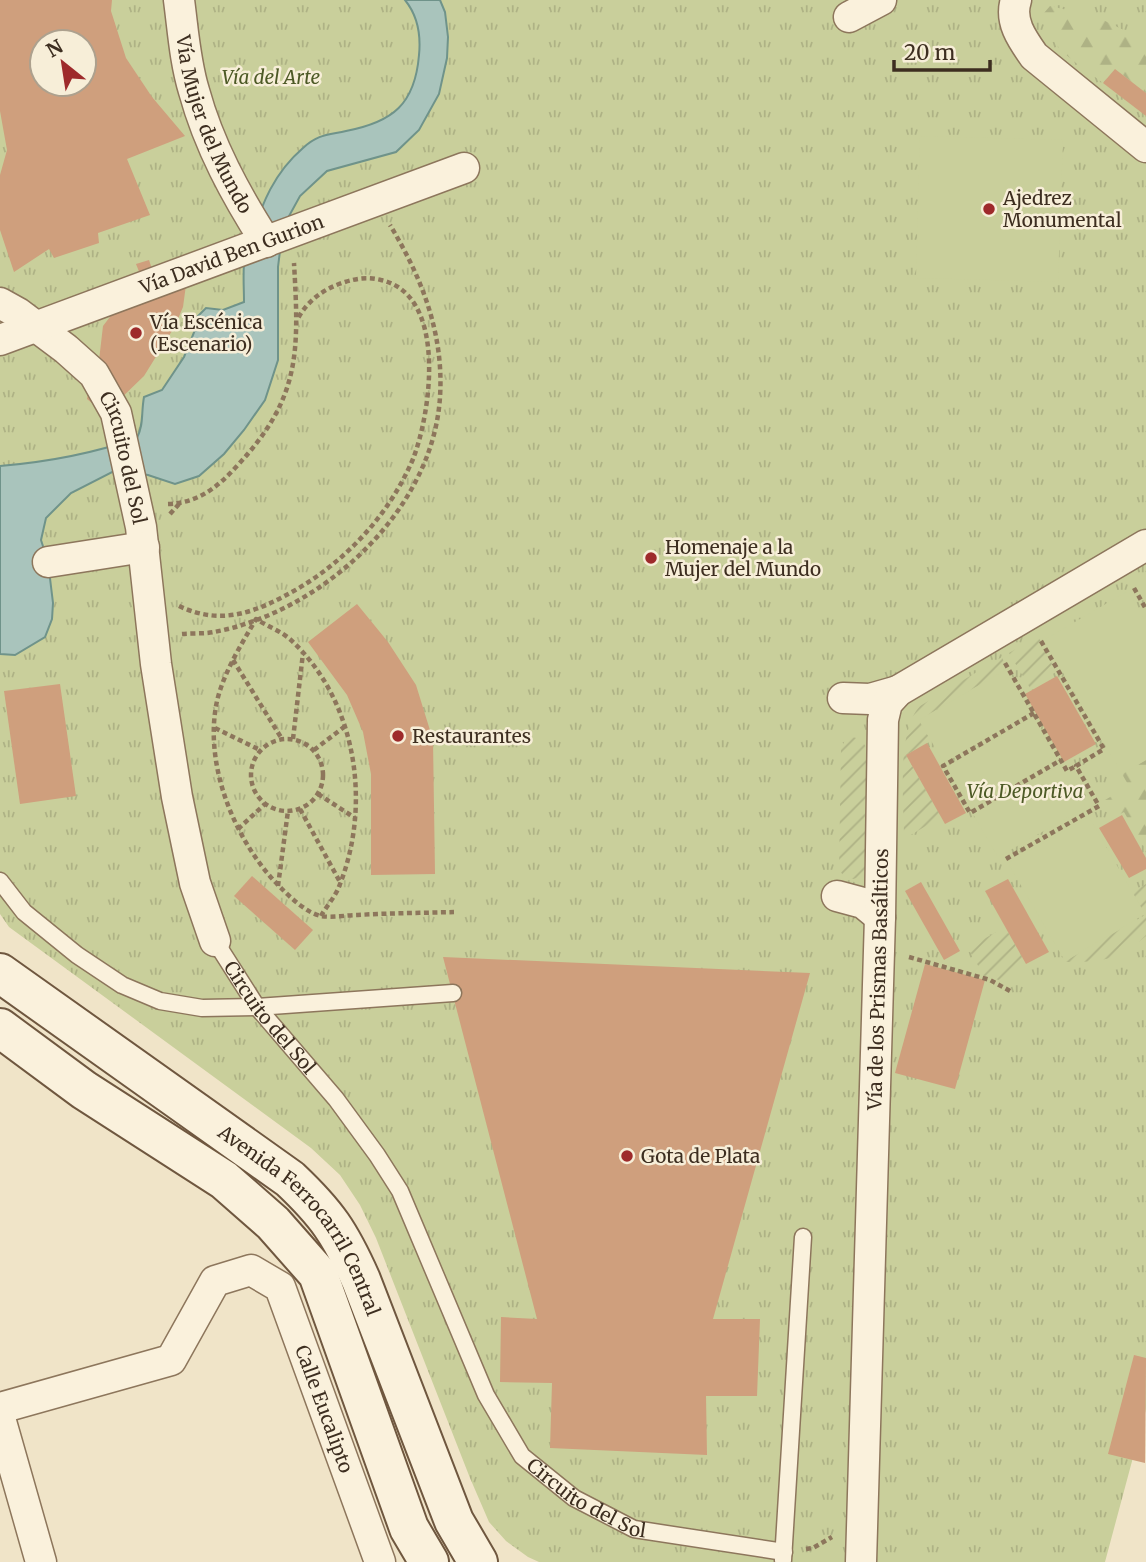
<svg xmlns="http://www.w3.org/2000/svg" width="1146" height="1562" font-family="Merriweather,serif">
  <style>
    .grass { fill: url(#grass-tufts); fill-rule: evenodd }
    .forest { fill: url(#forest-firs) }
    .garden { fill: url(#garden-furrows) }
    .pitch { fill: #c9cf9b }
    .water { fill: #a9c4bc; stroke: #6f938a; stroke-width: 2 }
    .building { fill: #cf9f7d; fill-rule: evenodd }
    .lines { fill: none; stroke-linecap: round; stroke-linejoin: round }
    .lane-casing { stroke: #8d765c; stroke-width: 19 }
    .street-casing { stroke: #8d765c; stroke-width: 33 }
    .secondary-casing { stroke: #6f573f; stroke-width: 42 }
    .path { stroke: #8d765c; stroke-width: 4.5; stroke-dasharray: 5 3.5; stroke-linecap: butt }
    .lane { stroke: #faf1dc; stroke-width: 16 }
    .street { stroke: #faf1dc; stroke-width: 30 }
    .secondary { stroke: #faf1dc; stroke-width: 38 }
    .poi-dot { fill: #9e2a2b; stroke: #f7eed8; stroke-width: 2.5 }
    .labels { text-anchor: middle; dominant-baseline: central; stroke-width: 5; stroke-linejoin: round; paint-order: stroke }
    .park-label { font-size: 19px; font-style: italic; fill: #4d5a26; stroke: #f7eed8 }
    .street-label { font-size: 19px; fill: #3d2e20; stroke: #f7eed8 }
    .poi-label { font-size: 19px; fill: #3d2e20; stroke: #f7eed8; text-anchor: start }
  </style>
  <defs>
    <pattern id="grass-tufts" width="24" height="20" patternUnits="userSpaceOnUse" patternTransform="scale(1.75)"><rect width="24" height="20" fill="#c9cf9b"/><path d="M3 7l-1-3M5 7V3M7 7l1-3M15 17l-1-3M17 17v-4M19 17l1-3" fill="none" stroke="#aeb285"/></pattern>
    <pattern id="forest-firs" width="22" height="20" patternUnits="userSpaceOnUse" patternTransform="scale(1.75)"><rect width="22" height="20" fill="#c9cf9b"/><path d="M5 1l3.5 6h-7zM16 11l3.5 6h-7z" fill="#aeb285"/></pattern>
    <pattern id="garden-furrows" width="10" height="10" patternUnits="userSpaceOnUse" patternTransform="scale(1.75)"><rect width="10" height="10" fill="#c9cf9b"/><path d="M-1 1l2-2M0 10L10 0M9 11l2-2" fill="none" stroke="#aeb285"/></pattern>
  </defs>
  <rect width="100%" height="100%" fill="#f0e4c8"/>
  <path class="grass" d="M0,0H1146V1409L1105,1562H539L528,1557L506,1541L489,1522L470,1478L376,1238L360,1205L340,1175L311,1148L9,927L0,914ZM42,42H84V84H42Z"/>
  <g class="forest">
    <path d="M1050,6L1097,17L1146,41V93L1115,69L1103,83C1078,63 1046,48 1044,13Z"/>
    <path d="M1146,760V850L1124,812L1115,817L1105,800L1129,786L1122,774Z"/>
  </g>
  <g class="garden">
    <path d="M1038,636L1056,672L1030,688L1009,653Z"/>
    <path d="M1002,657L1007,669L919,720L931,741L906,755L941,817L904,839C904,803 896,732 920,706Z"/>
    <path d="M852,737L861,739L866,747L872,796L866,813V868L861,877L853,879L844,877L839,869L841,749L844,742Z"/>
    <path d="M1146,884V936C1115,961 1103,962 1064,962L1145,915L1132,892Z"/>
    <path d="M1005,927L1026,964L999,980L984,976L968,948Z"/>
  </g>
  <g class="pitch">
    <path d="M920,136L1063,140L1058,282L916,278Z"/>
    <path d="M1128,591L1146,623V760L1122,774L1044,640Z"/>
    <path d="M1007,669L1031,713L944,763L919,720Z"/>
    <path d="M1034,717L1059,760L971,810L946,767Z"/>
    <path d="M1061,764L1086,807L998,857L973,814Z"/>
    <path d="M1089,817L1145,914L1065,961L1008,863Z"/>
  </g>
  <path class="water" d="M405,0H440L445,12L448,37L447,58L439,94L419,130L396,152L327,171L300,196L283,227L278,267V360L265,400L244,430L224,454L199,476L175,484L148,475L116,470L71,493L46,518L41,540L48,562L53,603L52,619L45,637L15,655L0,654V466C47,462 92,454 137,438C144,424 141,413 144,397L162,390L184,357L195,330L197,317L206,308L223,310L244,302C244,289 243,277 244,264C245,256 249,247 251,239C262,203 274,173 303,148C318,134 328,135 346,131C393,122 415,104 419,55C421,35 418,16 405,0Z"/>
  <g class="building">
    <path d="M0,0H112L111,11L126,58L152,97L185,136L127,159L150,215L98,233L99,243L54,258L49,249L14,272L0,230V175L7,150L0,111ZM42,42H84V84H42Z"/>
    <path d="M1115,69L1146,93V116L1103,83Z"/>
    <path d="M149,260L154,275L142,279L136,264Z"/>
    <path d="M186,285L183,307L175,326L144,376L116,403L97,407L87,399L89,387L98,369L103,326L116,309Z"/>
    <path d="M357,604L388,642L416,685L433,740L435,874L371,875V774L363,732L347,695L308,642Z"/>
    <path d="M1057,676L1096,744L1064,762L1025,694Z"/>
    <path d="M60,684L76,796L20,804L4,691Z"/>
    <path d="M927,743L966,813L945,824L906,755Z"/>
    <path d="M1122,815L1146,858V869L1129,878L1099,828Z"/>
    <path d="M252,876L313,930L295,950L234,896Z"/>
    <path d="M1008,879L1049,952L1026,964L985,891Z"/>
    <path d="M921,882L960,951L944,960L905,891Z"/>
    <path d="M443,957L810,973L713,1319H760L757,1396H706L707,1455L550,1448L552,1383L500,1382L501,1317L537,1319Z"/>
    <path d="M925,964L985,980L955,1089L895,1073Z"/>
    <path d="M1134,1355L1146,1358L1145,1463L1108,1454Z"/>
  </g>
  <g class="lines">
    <defs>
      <g id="lane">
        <path d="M0,881L24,912L77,955L122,985L160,1001L202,1008L257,1007L453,993"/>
        <path id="s1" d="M215,941L257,1007L336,1099L377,1155L400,1191L486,1395L522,1456L574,1498L634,1529L784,1552"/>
        <path d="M783,1560L803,1237"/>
      </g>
      <g id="street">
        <path id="s2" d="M179,0C183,30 185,62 194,91C209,146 236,195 266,242"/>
        <path d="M1016,0C1009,21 1022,39 1034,56L1146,147"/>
        <path d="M849,17L881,0"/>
        <path id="s3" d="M0,303L18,313L66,349L94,374L116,413L141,527L156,664L177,797L195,883L215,941"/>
        <path id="s4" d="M0,340L464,168"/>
        <path d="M48,562L144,547"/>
        <path d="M843,698L870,699L898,691"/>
        <path d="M837,896L863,903L880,917"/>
        <path id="s5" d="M0,1408L171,1360L215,1281L251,1270L280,1287L380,1562"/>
        <path d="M0,1418L41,1562"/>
        <path id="s6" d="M861,1562L880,917L883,720L887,703L898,691L1146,545"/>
      </g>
      <g id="secondary">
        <path id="s7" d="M0,973L290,1179C327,1214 340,1233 361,1280L454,1521L478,1562"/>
        <path d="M0,1028L84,1090L224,1180L273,1223L318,1274L409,1528L429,1562"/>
      </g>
    </defs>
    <use href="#lane" class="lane-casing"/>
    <use href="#street" class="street-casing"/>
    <use href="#secondary" class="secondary-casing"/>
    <g class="path">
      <path d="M168,504C197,503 217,488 236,467C301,398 299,352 294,263"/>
      <path d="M170,514L179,504"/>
      <path d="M1134,588L1146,609"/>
      <path d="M179,606C223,627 259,611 299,588C349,558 390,513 413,459C431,413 448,295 381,280C369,277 358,278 345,282C323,289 308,300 297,320"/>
      <path d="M182,634C192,633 204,634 214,632C322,612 433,511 440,397C444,334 422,278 390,225"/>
      <path d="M233,660L282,739"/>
      <path d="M1005,663L1067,771L1076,766"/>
      <path d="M1034,713L943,766L970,813L1061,760"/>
      <path d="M215,728L260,750"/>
      <circle cx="287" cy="775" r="36"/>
      <path d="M293,739L303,653"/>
      <path d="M314,750L344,727"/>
      <path d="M318,794L355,818"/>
      <path d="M300,809L340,882"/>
      <path d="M238,829L265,804"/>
      <path d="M1006,859L1099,806L1076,766L1104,749L1041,641"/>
      <path d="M278,886L288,811"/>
      <path d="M321,916C326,907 334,898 338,889C372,808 358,703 292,641C283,632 267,626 256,619C241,645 224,672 217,701C203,766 236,844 282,889C292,899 307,913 321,916C332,918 347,915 358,915C390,913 422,913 454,912"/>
      <path d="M909,957L990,980L1010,991"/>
      <path d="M806,1549L813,1548L832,1537"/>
    </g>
    <use href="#lane" class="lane"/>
    <use href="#street" class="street"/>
    <use href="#secondary" class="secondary"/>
  </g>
  <g class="poi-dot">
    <circle cx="989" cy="209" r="7"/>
    <circle cx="136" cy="333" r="7"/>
    <circle cx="651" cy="558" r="7"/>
    <circle cx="398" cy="736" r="7"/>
    <circle cx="627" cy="1156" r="7"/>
  </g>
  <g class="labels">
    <g class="park-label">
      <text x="271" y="77">Vía del Arte</text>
      <text x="1025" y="791">Vía Deportiva</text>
    </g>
    <g class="street-label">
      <text stroke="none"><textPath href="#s2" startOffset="130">Vía Mujer del Mundo</textPath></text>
      <text stroke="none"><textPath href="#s4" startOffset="247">Vía David Ben Gurion</textPath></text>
      <text stroke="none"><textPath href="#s3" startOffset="208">Circuito del Sol</textPath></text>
      <text stroke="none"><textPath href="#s6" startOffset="583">Vía de los Prismas Basálticos</textPath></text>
      <text stroke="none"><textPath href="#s1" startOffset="94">Circuito del Sol</textPath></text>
      <text stroke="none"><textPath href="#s7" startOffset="394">Avenida Ferrocarril Central</textPath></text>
      <text stroke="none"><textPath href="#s5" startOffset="469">Calle Eucalipto</textPath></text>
      <text stroke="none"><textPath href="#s1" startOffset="682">Circuito del Sol</textPath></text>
    </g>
    <g class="poi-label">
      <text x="1003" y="198">Ajedrez<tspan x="1003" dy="22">Monumental</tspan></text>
      <text x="150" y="322">Vía Escénica<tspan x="150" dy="22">(Escenario)</tspan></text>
      <text x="665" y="547">Homenaje a la<tspan x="665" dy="22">Mujer del Mundo</tspan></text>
      <text x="412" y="736">Restaurantes</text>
      <text x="641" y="1156">Gota de Plata</text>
    </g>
  </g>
  <g transform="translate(63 63) rotate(330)"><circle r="33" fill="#f7eed8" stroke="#ada18e" stroke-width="2"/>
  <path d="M0-5L12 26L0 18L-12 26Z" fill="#9e2a2b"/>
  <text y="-10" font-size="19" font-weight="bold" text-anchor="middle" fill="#3d2e20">N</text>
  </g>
  <path d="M894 60v10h96v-10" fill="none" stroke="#3d2e20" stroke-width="3.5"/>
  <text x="904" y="60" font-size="21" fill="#3d2e20" stroke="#f7eed8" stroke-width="5" paint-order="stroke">20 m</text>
</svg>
